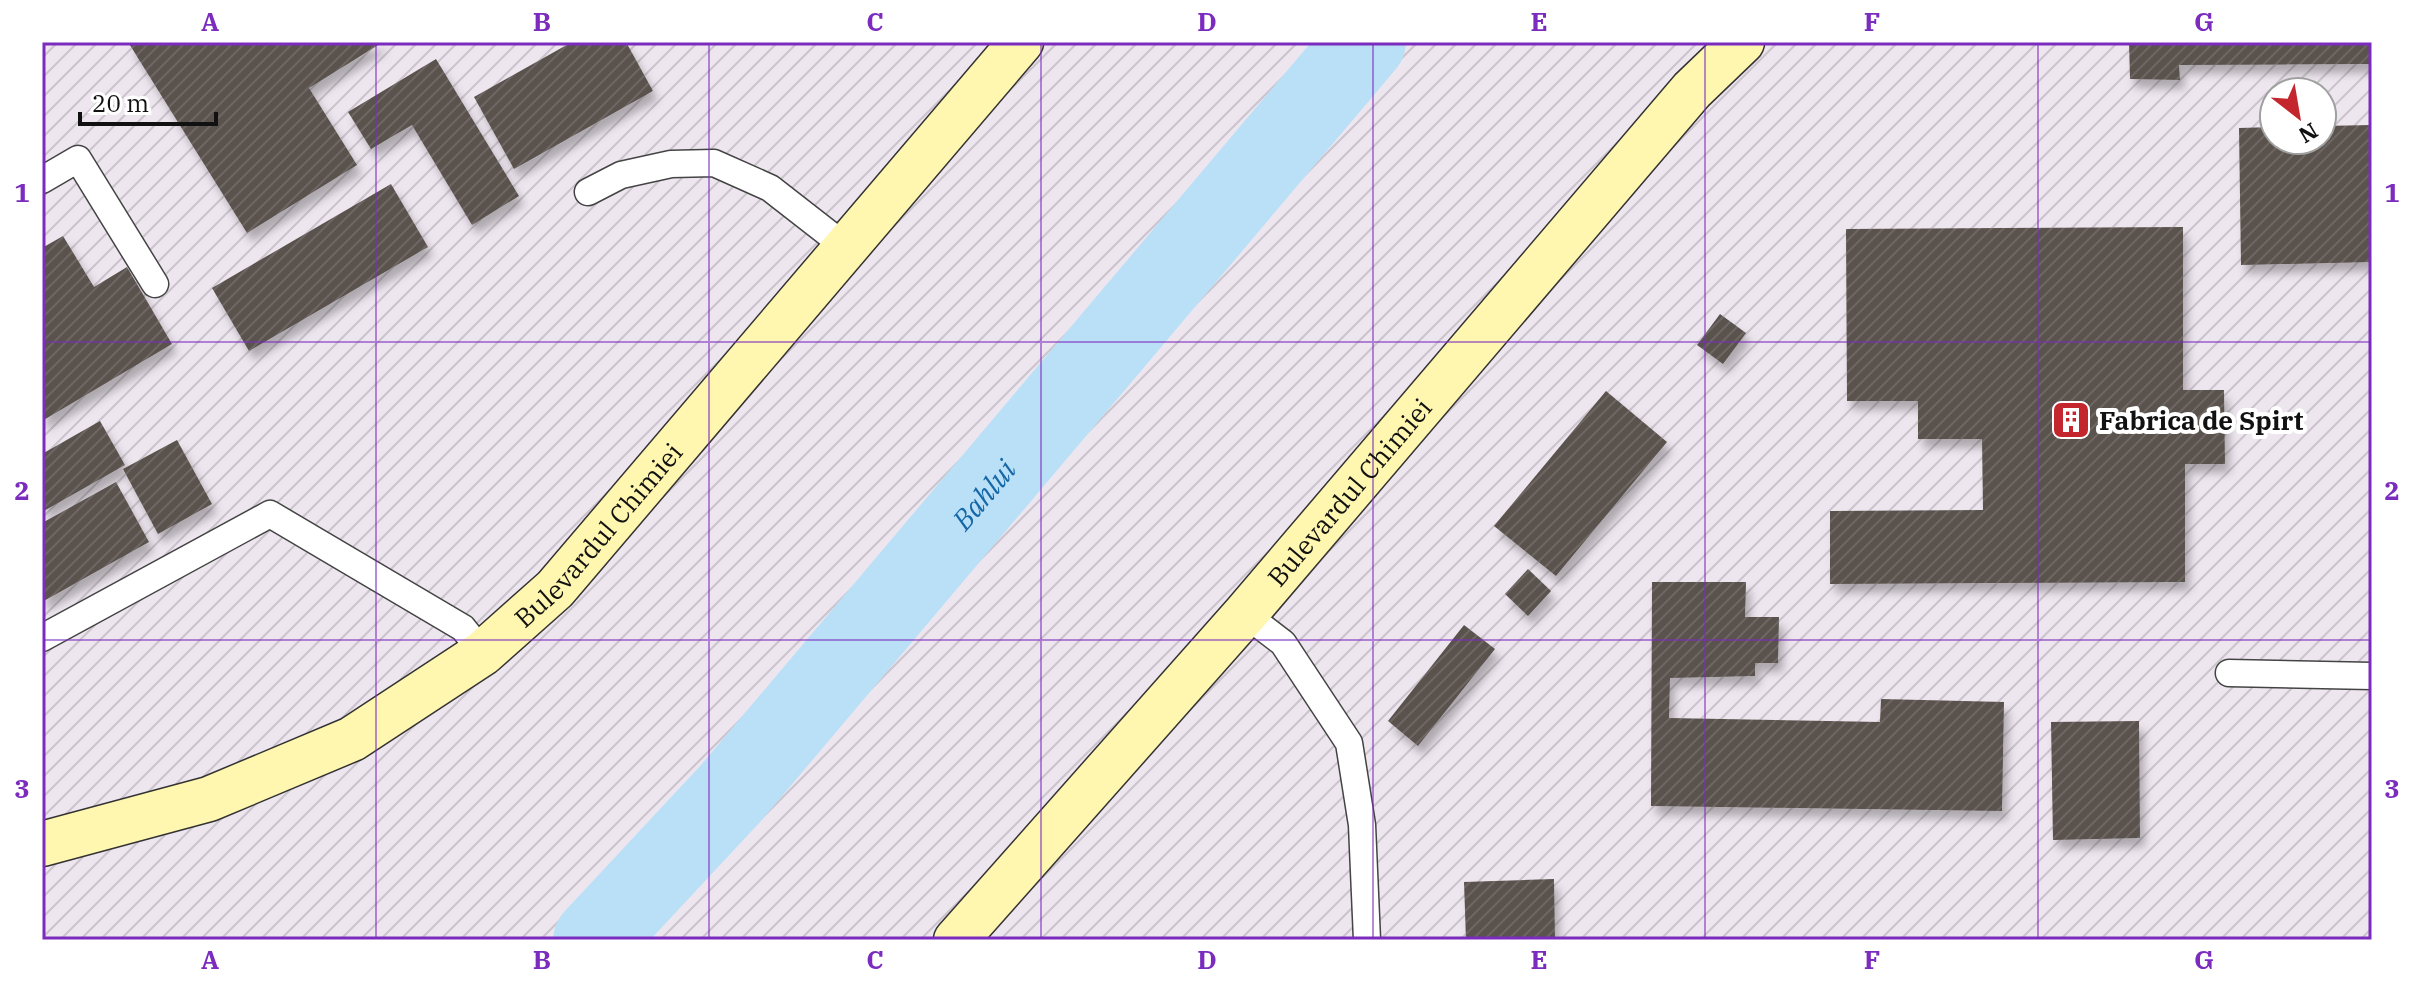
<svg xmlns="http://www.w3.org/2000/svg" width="2414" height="982" font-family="'IBM Plex Serif',serif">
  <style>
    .industrial { fill: url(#industrial-furrows); fill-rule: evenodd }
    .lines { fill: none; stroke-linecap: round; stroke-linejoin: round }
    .river { stroke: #b9e0f7; stroke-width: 82 }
    .building { fill: url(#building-hatch); filter: url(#shadow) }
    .lane-casing { stroke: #444; stroke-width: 29 }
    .secondary-casing { stroke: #333; stroke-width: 47 }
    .lane { stroke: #fff; stroke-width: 26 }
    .secondary { stroke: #fff6b0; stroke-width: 44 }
    .grid { fill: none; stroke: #7b2cbf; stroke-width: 2; stroke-opacity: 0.55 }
    .labels { text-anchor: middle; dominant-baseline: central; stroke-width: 8; stroke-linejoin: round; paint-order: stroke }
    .poi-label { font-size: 26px; font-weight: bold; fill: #111; stroke: #fff; text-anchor: start }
    .street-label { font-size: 26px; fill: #111; stroke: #fff }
    .water-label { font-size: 28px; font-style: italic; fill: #1768a6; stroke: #fff }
    .neatline { fill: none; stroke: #7b2cbf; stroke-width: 3 }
    .grid-label { font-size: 26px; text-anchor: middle; font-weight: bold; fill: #7b2cbf }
  </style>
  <defs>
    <pattern id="industrial-furrows" width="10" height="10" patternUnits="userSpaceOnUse" patternTransform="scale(2)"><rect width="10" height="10" fill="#eee6ef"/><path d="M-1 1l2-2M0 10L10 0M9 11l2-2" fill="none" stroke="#cbc4cc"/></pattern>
    <pattern id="building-hatch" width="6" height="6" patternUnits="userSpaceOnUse" patternTransform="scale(2)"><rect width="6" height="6" fill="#5a524d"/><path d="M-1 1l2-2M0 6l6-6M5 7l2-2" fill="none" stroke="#6d6662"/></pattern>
    <filter id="shadow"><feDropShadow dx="5" dy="9" stdDeviation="4" flood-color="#0004"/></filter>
  </defs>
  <rect width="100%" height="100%" fill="#fffdf5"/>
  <path class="industrial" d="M42,42H2372V940H42ZM2274,92H2322V140H2274Z"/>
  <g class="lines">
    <path class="river" id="s1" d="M594,940L731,793L1365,42"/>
  </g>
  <g class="building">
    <path d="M128,42H383L309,88L357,165L247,233Z"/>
    <path d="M572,42H626L653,91L514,169L474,97Z"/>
    <path d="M2129,42H2372V64L2179,65L2180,80L2130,79Z"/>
    <path d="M436,59L519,196L472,225L412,125L371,149L348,112Z"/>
    <path d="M2372,125V262L2241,265L2239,128L2274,127V140H2322V126Z"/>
    <path d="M391,184L428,247L249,351L212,288Z"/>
    <path d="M2183,227V390H2224L2225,464H2185V582L1830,584V511L1983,510L1982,439H1918V401H1847L1846,229Z"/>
    <path d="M63,236L94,287L127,267L172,344L42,421V248Z"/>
    <path d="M1720,314L1746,333L1723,364L1697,345Z"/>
    <path d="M1606,391L1667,442L1556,576L1494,526Z"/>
    <path d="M100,421L125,465L42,512V454Z"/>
    <path d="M177,440L212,504L158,534L123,469Z"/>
    <path d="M116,482L149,542L42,602V523Z"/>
    <path d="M1528,569L1551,591L1528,616L1505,594Z"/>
    <path d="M1652,582H1746L1745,617H1779L1778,663H1755V676L1670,678L1669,718L1880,722L1881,699L2004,702L2002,811L1651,806Z"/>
    <path d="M1464,625L1495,649L1418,746L1388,721Z"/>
    <path d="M2139,721L2140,838L2053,840L2051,722Z"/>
    <path d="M1554,879L1555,940H1466L1464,882Z"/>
  </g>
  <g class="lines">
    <defs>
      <g id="lane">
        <path d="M42,180L78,159L155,284"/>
        <path d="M588,192L621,175L671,164L714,163L770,188L847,248"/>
        <path d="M1245,614L1283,643L1349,743L1362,825L1367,940"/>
        <path d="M42,638L270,514L463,628L483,653"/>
        <path d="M2229,673L2372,676"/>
      </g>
      <g id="secondary">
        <path id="s2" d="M42,844L209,799L352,739L483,653L555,589L1021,42"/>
        <path id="s3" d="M956,940L1245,614L1692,90L1742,42"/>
      </g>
    </defs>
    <use href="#lane" class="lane-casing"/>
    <use href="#secondary" class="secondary-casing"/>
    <use href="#lane" class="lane"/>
    <use href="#secondary" class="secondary"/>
  </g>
  <path class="grid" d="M376,42V940M709,42V940M1041,42V940M1373,42V940M1705,42V940M2038,42V940M42,342H2372M42,640H2372"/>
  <defs>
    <symbol id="building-square" viewBox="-11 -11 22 22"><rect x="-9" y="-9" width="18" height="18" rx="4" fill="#c4262e" stroke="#fff"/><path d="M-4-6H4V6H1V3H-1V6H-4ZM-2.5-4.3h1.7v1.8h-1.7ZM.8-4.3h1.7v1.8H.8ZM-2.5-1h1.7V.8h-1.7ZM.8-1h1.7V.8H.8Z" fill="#fff"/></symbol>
  </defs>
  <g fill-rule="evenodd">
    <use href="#building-square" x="2049" y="398" width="44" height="44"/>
  </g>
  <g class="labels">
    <g class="poi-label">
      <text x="2099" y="420">Fabrica de Spirt</text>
    </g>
    <g class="street-label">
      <text stroke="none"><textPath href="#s3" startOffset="596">Bulevardul Chimiei</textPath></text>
      <text stroke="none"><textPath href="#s2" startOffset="650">Bulevardul Chimiei</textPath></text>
    </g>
    <g class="water-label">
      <text stroke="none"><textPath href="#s1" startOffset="592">Bahlui</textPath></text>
    </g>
  </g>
  <rect width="2414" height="982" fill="none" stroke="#ffffff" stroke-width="88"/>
  <g transform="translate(2298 116) rotate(149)"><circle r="38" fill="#ffffff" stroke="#a0a0a0" stroke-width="2"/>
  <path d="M0-6L14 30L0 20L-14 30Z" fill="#c4262e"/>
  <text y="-12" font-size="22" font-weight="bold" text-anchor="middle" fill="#111111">N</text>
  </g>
  <path d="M80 112v12h136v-12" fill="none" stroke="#111111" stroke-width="4"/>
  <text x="92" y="112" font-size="24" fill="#111111" stroke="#ffffff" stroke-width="6" paint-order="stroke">20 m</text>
  <rect x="44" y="44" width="2326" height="894" class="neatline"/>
  <g class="grid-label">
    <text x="210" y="31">A</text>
    <text x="542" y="31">B</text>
    <text x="875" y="31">C</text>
    <text x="1207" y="31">D</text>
    <text x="1539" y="31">E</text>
    <text x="1872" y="31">F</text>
    <text x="2204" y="31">G</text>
    <text x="22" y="202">1</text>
    <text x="2392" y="202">1</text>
    <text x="22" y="500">2</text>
    <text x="2392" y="500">2</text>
    <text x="22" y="798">3</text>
    <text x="2392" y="798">3</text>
    <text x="210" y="969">A</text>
    <text x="542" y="969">B</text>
    <text x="875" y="969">C</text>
    <text x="1207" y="969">D</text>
    <text x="1539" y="969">E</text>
    <text x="1872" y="969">F</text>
    <text x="2204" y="969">G</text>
  </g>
</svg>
